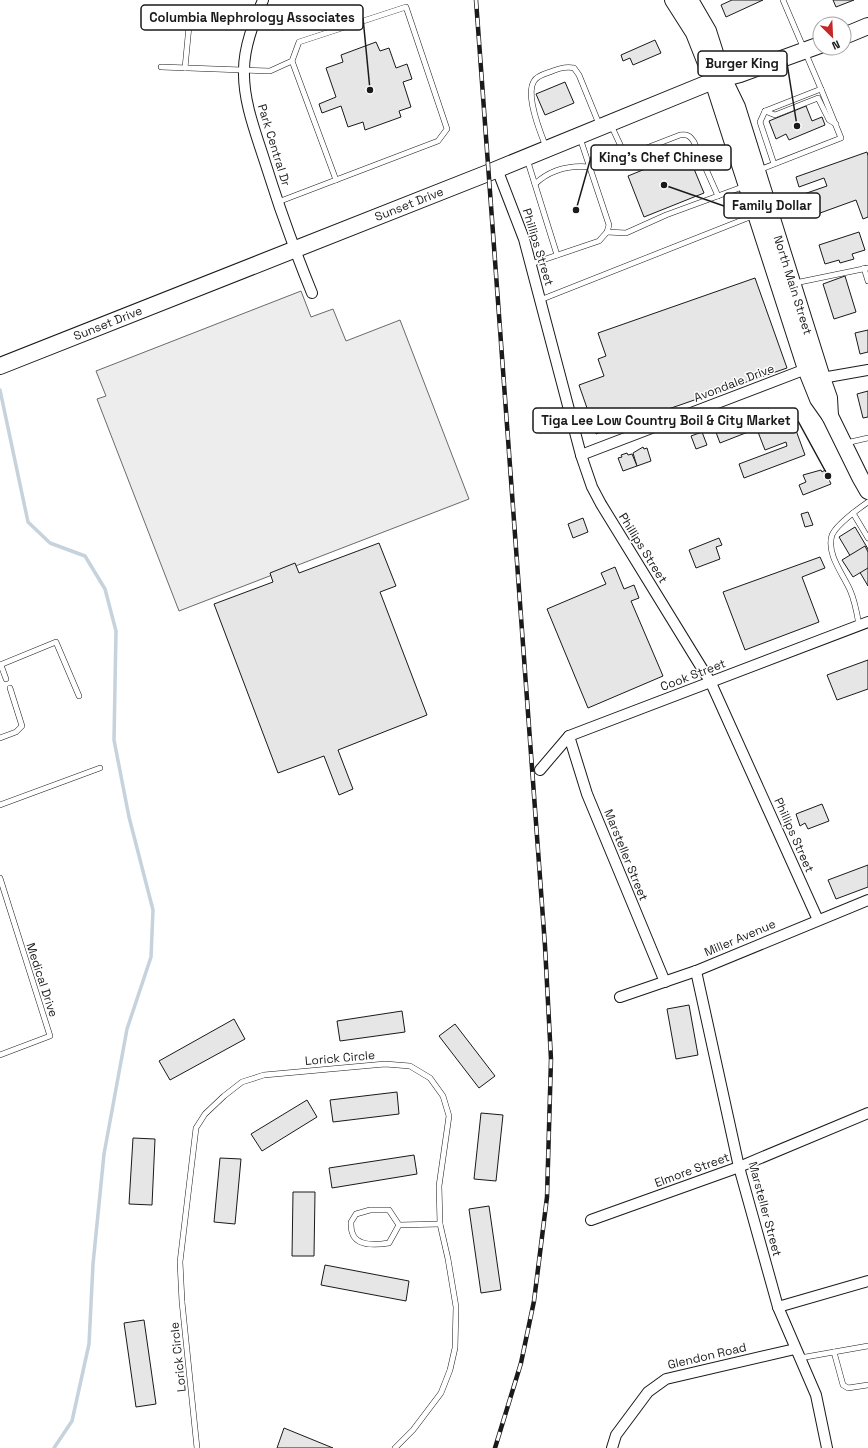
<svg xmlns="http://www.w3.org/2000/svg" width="868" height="1448" font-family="'Space Grotesk',sans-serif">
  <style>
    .parking { fill: #ededed; stroke: #6a6a6a }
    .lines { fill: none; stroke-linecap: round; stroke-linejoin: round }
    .stream { stroke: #c6d2dc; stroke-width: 3.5 }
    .building { fill: #e6e6e6; stroke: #1a1a1a }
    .service-casing { stroke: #1a1a1a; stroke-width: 6 }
    .minor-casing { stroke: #1a1a1a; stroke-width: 12 }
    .primary-casing { stroke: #1a1a1a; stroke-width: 18 }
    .service { stroke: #fff; stroke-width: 5 }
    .minor { stroke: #fff; stroke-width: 10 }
    .primary { stroke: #fff; stroke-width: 16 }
    .rail-casing { stroke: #1a1a1a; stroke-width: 4.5 }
    .rail { stroke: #fff; stroke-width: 3; stroke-dasharray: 9; stroke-linecap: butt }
    .labels { text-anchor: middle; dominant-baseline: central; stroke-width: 3; stroke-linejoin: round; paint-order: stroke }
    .street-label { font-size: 12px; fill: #1a1a1a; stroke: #fff }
    .leader { fill: none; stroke: #1a1a1a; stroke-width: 1.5 }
    .callout-dot { fill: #1a1a1a; stroke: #fff; stroke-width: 1.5 }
    .callout { fill: #fff; stroke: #1a1a1a; stroke-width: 1.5 }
    .callout-label { font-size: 13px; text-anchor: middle; font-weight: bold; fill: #1a1a1a }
  </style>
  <rect width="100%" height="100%" fill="#fff"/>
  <path class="parking" d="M301,291L311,317L333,309L346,341L400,320L469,499L179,611L97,399L106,396L96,371Z"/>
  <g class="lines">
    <path class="stream" d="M0,390L28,522L50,543L85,556L105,589L116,631L114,740L129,817L153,910L151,957L127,1029L104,1154L93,1264L89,1344L72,1421L54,1448"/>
  </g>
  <g class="building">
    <path d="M732,0H763L726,17L721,5Z"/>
    <path d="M833,0H854L836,7Z"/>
    <path d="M655,40L661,53L633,65L630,58L623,61L621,55Z"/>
    <path d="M376,42L380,51L389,48L396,68L407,64L412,79L403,82L411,107L399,111L401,117L365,130L363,122L348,127L341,106L322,113L319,104L336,97L326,68L343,62L341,55Z"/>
    <path d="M565,82L574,103L545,115L536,94Z"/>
    <path d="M806,106L812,121L822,117L825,125L789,140L786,134L776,139L769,121Z"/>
    <path d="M687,152L704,193L644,217L628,176Z"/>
    <path d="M867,152L868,156V217L863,219L856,200L809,217L801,195L827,186L824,178L799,187L796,177Z"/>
    <path d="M859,232L865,250L852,254L854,259L840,263L839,260L825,264L819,245Z"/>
    <path d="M845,276L856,312L834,319L823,284Z"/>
    <path d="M755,278L787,368L596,434L579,385L604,376L598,359L606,356L598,333Z"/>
    <path d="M868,330V352L860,354L855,333Z"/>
    <path d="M868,391V417L863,418L857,394Z"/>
    <path d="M790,414L805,455L744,478L739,464L787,446L786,442L765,450L758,432L770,428L768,423Z"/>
    <path d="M742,416L748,432L720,443L714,427Z"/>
    <path d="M702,432L707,445L696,449L691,436Z"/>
    <path d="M643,447L644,449L647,448L651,461L637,466L633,453Z"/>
    <path d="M627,453L628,455L632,454L637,466L623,471L618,458L622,457L621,455Z"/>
    <path d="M821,470L822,472L825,470L831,484L803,495L799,485L806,482L803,475Z"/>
    <path d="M808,512L813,525L805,527L801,514Z"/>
    <path d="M583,518L588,532L573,538L568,524Z"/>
    <path d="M855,527L868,549V586L839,537Z"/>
    <path d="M719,538L722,545L716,547L720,559L696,568L689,550Z"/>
    <path d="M379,543L396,586L380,592L427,715L338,750L353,789L339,795L324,756L278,773L214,604L273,582L270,573L295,563L299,573Z"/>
    <path d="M865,546L868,552V568L853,577L842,560Z"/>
    <path d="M820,557L825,568L802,577L819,622L745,650L723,592Z"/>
    <path d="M615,567L624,589L634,585L639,598L631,601L663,676L588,708L547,609L606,584L601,573Z"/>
    <path d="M868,660V689L837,700L827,675Z"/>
    <path d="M822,804L829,821L808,829L805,823L800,826L796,814Z"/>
    <path d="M868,865V887L836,899L828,880Z"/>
    <path d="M689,1005L698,1055L676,1059L667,1009Z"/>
    <path d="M402,1011L405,1032L340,1041L337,1021Z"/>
    <path d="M234,1019L245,1039L170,1080L159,1061Z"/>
    <path d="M455,1024L495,1076L479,1088L439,1036Z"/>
    <path d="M397,1092L399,1114L333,1122L330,1100Z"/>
    <path d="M307,1100L317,1117L262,1151L251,1134Z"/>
    <path d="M481,1113L503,1115L496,1181L474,1179Z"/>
    <path d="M133,1138L155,1139L152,1205L129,1204Z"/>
    <path d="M414,1155L417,1174L332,1188L329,1168Z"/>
    <path d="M220,1158L241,1159L235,1224L214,1222Z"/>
    <path d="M293,1192H315L314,1256H292Z"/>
    <path d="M489,1206L501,1290L481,1293L469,1209Z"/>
    <path d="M325,1265L409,1281L406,1301L321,1285Z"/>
    <path d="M144,1320L156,1404L136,1407L124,1323Z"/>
    <path d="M284,1428L333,1448H277Z"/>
  </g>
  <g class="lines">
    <defs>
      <g id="service">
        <path d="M783,0L821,89"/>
        <path d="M292,61L336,180"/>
        <path d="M161,67L270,71L292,61L299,42L406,7L447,129L438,141L278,202"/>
        <path d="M185,68L189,26"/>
        <path d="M765,111L775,115L818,98L829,120L836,124"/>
        <path d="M611,125L624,153L631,154L680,135C688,134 690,136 694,142L718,196"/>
        <path d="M546,147C540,132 525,95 534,81C537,76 544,74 550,72C557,69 566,66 574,68L579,75L599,124"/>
        <path d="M527,159L557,255"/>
        <path d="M759,170L841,138L821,89L765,111L760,122L774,164"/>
        <path d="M535,184C551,169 569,165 590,167"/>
        <path d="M607,232L626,233L666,215L745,186"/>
        <path d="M531,264L599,241L607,232L609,225L580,138"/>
        <path d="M864,268L868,281"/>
        <path d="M795,283L868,268"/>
        <path d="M540,300L755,215"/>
        <path d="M846,443L868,438"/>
        <path d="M853,513L868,538"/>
        <path d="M859,625C857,613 855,601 850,590C843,574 826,554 832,535C837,524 858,509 868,502"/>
        <path d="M0,665L56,642L79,696"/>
        <path d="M1,665L6,679"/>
        <path d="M0,738L16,732L22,726L10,688"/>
        <path d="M0,805L100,768"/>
        <path d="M0,878L50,1036L0,1055"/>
        <path d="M399,1225L389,1210H370L356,1214L351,1222C351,1225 351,1229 352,1232C356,1247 377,1245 389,1243L399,1225L440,1224"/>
        <path d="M834,1352L843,1385L848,1388L868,1385"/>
        <path d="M800,1358L868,1346"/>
        <path d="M197,1448L182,1302L180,1262L196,1128L205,1114L224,1096L242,1082L264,1075L385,1064L410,1066L430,1078L443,1096L449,1116L439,1186L440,1224L448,1259L456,1307L455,1348L450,1370L441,1393L413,1430L395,1448"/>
      </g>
      <g id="minor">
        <path d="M263,0C254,22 244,46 244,70C243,100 255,131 264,159C278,204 294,249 312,293"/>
        <path d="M497,169L524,239L581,455L592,487L601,504L711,683L818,920"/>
        <path d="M822,378L868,370"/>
        <path d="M581,455L806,369"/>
        <path d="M569,736L587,794L665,982"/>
        <path d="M540,770L569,736L868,622"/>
        <path d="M696,971L739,1167L778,1307L816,1395L827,1448"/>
        <path d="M620,997L696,971L868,900"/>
        <path d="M591,1220L739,1167L868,1113"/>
        <path d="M778,1307L868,1281"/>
        <path d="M612,1448L616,1435L648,1392L666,1379L795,1349"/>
      </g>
      <g id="primary">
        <path d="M673,0L694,33L713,81L806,369L818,399L830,416L860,477L868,491"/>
        <path id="s1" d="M690,0L708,31L723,78L737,107L822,378L829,398L830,416"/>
        <path d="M844,36L868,26"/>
        <path id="s2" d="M0,366L488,173L713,81L740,74L820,45"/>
      </g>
    </defs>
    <use href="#service" class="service-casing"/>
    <use href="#minor" class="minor-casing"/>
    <use href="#primary" class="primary-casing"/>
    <use href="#service" class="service"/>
    <use href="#minor" class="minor"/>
    <use href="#primary" class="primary"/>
    <defs>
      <path id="rail" d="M476,0L545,946L551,1059L547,1197L534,1301L521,1363L495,1448"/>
    </defs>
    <use href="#rail" class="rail-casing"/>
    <use href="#rail" class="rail"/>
  </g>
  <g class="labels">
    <g class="street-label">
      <text transform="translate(274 145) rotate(73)">Park Central Dr</text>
      <text stroke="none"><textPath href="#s2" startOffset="440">Sunset Drive</textPath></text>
      <text transform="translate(538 247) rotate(73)">Phillips Street</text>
      <text stroke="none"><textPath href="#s1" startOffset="304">North Main Street</textPath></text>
      <text stroke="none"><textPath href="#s2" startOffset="116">Sunset Drive</textPath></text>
      <text transform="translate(734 383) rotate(-21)">Avondale Drive</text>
      <text transform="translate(643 548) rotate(58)">Phillips Street</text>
      <text transform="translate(693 675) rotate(-21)">Cook Street</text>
      <text transform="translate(794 835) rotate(66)">Phillips Street</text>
      <text transform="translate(626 855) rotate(68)">Marsteller Street</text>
      <text transform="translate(740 938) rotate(-23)">Miller Avenue</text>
      <text transform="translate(42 980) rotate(72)">Medical Drive</text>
      <text transform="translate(340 1058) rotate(-5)">Lorick Circle</text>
      <text transform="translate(692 1170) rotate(-20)">Elmore Street</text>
      <text transform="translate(765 1209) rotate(75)">Marsteller Street</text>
      <text transform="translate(707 1356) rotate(-13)">Glendon Road</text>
      <text transform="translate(178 1357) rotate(-96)">Lorick Circle</text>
    </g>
  </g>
  <path class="leader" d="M370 90L363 18M797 126L787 63M576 210L591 157M664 185L724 206M828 476L798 421"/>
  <g class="callout-dot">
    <circle cx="370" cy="90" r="4"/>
    <circle cx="797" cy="126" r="4"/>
    <circle cx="576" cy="210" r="4"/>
    <circle cx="664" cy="185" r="4"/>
    <circle cx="828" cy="476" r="4"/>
  </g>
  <g class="callout">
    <rect x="141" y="5" width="222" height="25" rx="4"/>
    <rect x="698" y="51" width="89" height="25" rx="4"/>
    <rect x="591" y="145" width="140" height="25" rx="4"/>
    <rect x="724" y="193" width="96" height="25" rx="4"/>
    <rect x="533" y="408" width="265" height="25" rx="4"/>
  </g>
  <g class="callout-label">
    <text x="252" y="22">Columbia Nephrology Associates</text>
    <text x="742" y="68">Burger King</text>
    <text x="661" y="162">King's Chef Chinese</text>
    <text x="772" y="210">Family Dollar</text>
    <text x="666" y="425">Tiga Lee Low Country Boil &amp; City Market</text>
  </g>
  <g transform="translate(832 36) rotate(156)"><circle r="19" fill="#ffffff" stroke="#a3a3a3"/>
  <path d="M0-3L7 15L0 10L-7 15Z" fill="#c62828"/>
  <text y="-6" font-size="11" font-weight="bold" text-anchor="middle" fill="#1a1a1a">N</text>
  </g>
</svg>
